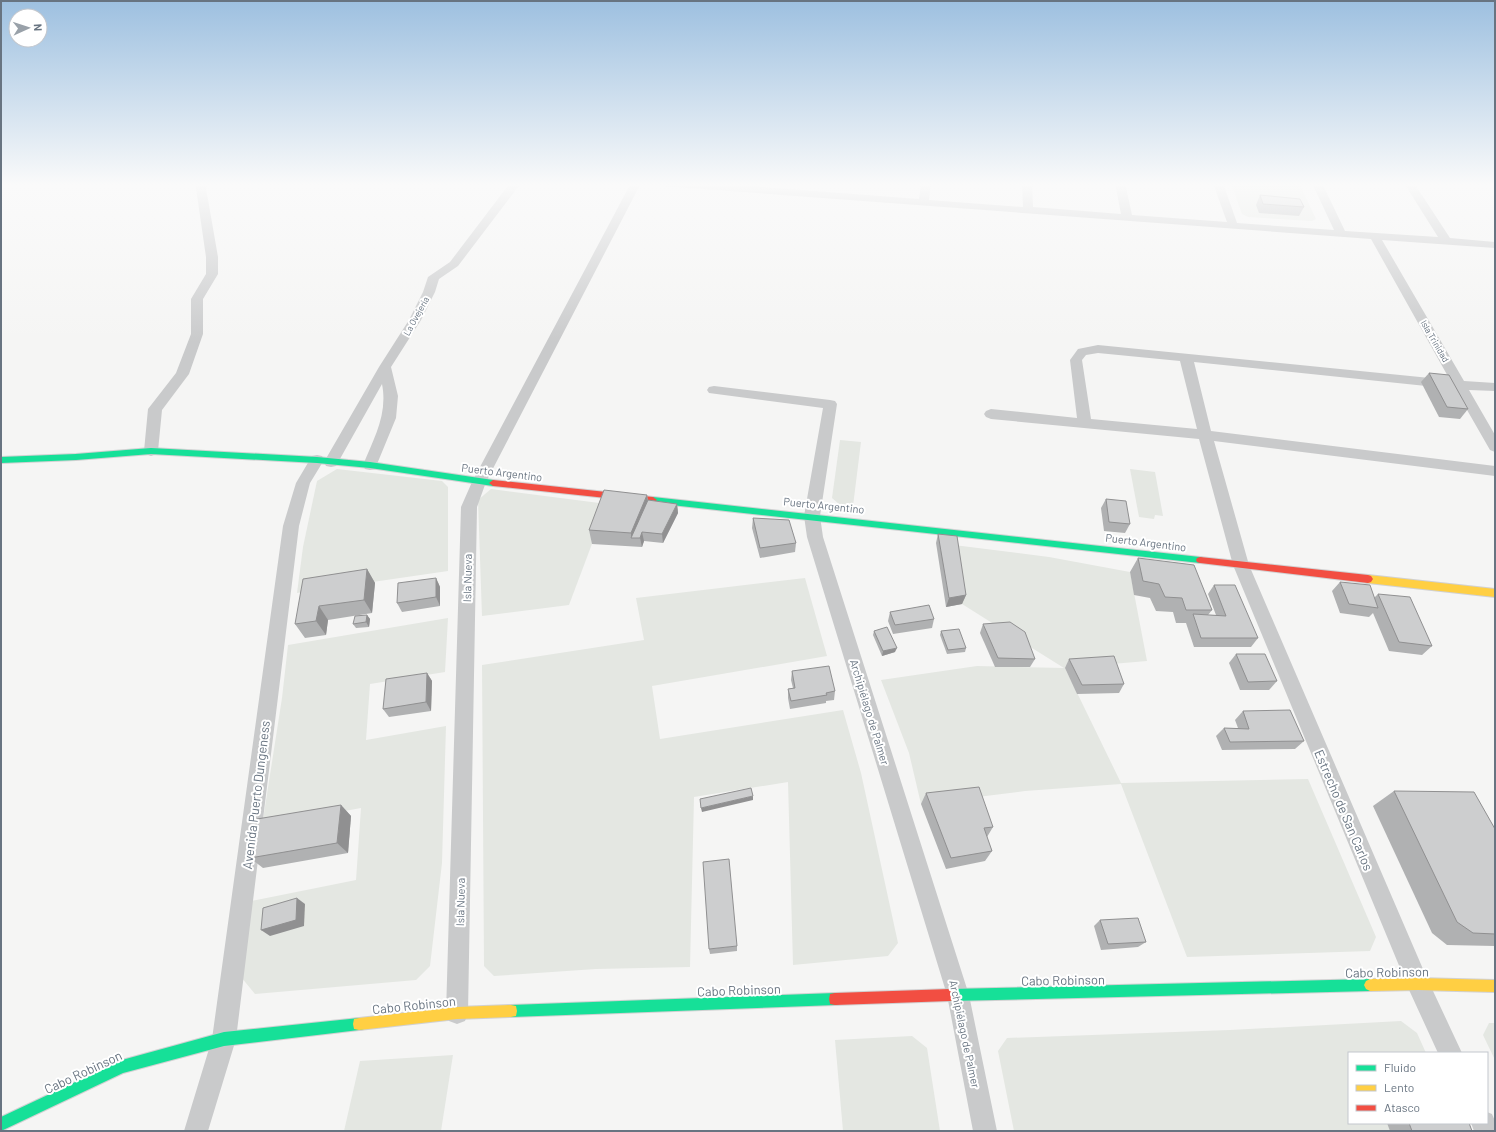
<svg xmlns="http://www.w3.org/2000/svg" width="1496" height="1132" font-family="Barlow,sans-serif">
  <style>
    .green { fill: #e4e7e2 }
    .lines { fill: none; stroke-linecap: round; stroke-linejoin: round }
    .fast-casing { stroke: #d1d1d2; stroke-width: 2 }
    .slow-casing { stroke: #d1d1d2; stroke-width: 2 }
    .jam-casing { stroke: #d1d1d2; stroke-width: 2 }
    .street { fill: #c9cacb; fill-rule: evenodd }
    .fast { fill: #16e098; fill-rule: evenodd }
    .slow { fill: #ffcf43; fill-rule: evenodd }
    .jam { fill: #f24e42; fill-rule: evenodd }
    .wall { fill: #b0b1b2 }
    .shaded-wall { fill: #909091 }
    .building { fill: #cdcecf; stroke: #909091 }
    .labels { text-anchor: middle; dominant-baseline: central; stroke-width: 4; stroke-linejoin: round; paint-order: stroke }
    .far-street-label { font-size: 9px; fill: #687481; stroke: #fff }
    .street-label { font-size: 11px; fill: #687481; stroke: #fff }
    .near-street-label { font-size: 13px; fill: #687481; stroke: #fff }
  </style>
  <rect width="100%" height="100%" fill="#f5f5f4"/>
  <g class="green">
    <path d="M1231,183H1299L1316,219L1312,221L1248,217L1242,214Z"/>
    <path d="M840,440L861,442L853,506L839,504L832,498Z"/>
    <path d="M337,469L442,481L448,487V571L297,593L303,547L317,481Z"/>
    <path d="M1130,469L1155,472L1163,516L1155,515L1154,519L1139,517Z"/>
    <path d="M491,489L607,504L569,605L482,616L478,500Z"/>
    <path d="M954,545L1049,557L1130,572L1147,661L1065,668L1121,783L1308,779L1376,937L1370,951L1187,957L1121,784L1025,791L921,804L909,753L881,680L977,666L1064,668L962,604Z"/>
    <path d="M805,578L827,656L652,686L660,739L843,710L861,773L898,943L888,956L793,965L788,782L694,797L690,967L596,969L494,976L484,966L482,665L644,640L636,598Z"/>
    <path d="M448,618L445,672L370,684L366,740L446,726L442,863L430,966L416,980L255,994L241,977L251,901L356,880L361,808L262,826L282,698L288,645Z"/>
    <path d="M1401,1021L1417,1033L1426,1053H1349V1123H1455L1459,1131H1014L998,1051L1007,1038L1230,1030Z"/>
    <path d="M1489,1023H1495V1060L1483,1035Z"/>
    <path d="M912,1036L927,1048L940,1131H843L835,1040Z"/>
    <path d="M453,1055L441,1131H344L360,1061Z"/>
  </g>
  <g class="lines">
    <defs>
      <g id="fast">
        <path d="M151,448L317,457L370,462L493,480L497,483L493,486L370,468L317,463L151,454L76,460L1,463V457L76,454Z"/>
        <path d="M653,497L1200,557L1203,558L1204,560L1203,562L1200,563L653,503L649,500Z"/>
        <path d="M1370,979L1374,981L1376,985L1374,989L1370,991L950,1001L945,1000L944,995L945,990L950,989Z"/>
        <path d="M835,993L840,994L841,999L840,1004L835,1005L511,1017L506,1016L505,1011L506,1006L511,1005Z"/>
        <path d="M359,1018L364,1019L365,1024L364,1029L359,1030L224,1046L123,1073L1,1131V1117L122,1060L224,1032Z"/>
      </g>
      <g id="slow">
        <path d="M1368,575L1495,589V597L1368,583L1365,582L1363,579L1365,576Z"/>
        <path d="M1418,978L1495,980V992L1418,990L1370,991L1366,989L1364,985L1366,981L1370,979Z"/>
        <path d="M511,1005L516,1006L517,1011L516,1016L511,1017L457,1019L359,1030L354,1029L353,1024L354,1019L359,1018L457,1007Z"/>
      </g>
      <g id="jam">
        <path d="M493,480L653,497L657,500L653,503L493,486L489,483Z"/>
        <path d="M1200,557L1368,575L1371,576L1373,579L1371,582L1368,583L1200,563L1197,562L1196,560L1197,558Z"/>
        <path d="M950,989L955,990L956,995L955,1000L950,1001L835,1005L830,1004L829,999L830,994L835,993Z"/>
      </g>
    </defs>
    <use href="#fast" class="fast-casing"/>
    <use href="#slow" class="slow-casing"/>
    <use href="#jam" class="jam-casing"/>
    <g class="street">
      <path d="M197,183H207L206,188L218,257V274L203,299V334L189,374L162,410L158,451L156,454L151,456L146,454L144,451L148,409L176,373L191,334V299L206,274V257L196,188Z"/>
      <path d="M510,183H521L458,266L439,279L435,292L421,320L391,367L398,396L396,418L375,469L370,470L365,469L363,465C374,438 388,414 382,384L336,466L331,467L326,466L324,462L379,367L409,320L423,292L428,277L450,262Z"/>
      <path d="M631,183H641L486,482L477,507L468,1013L465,1021L457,1024L449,1021L446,1013L461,507L472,482Z"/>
      <path d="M657,183H708L919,199L921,183H931L929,200L1023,207L1022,183H1032L1033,207L1121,214L1115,183H1125L1132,215L1227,222L1213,183H1223L1237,223L1334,230L1312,183H1322L1345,231L1438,237L1404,183H1414L1450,238L1495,242V248L1382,240L1464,381L1495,383V391L1469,390L1495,435V452L1490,450L1455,389L1194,362L1211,431L1495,466V476L1214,441L1249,565L1426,976L1462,1053H1438L1410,992L1233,565L1199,439L991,419L986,417L984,414L986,411L991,409L1077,418L1070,360L1078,349L1098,345L1450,380L1371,239L662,186ZM1098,353L1180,361L1197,429L1091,419L1082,360L1086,355Z"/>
      <path d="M714,386L830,400L835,401L837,404L820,516L823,537L969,995L997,1131H973L947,995L807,537L804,516L823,408L709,393L707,390L709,387Z"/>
      <path d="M317,455L322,456L324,460L310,483L299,526L236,1039L208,1131H184L212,1039L283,526L296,483L312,456Z"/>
      <path d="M1487,1112L1492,1114L1495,1121V1131H1474L1471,1123H1487Z"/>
    </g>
    <use href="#fast" class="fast"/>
    <use href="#slow" class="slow"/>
    <use href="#jam" class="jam"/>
  </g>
  <g class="wall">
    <path d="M1260,195L1304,207L1299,216L1259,213L1256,205Z"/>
    <path d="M1429,373L1468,409L1460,419L1439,417L1421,382Z"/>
    <path d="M647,495L648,500L677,504L678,513L663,543L644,541L642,547L592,544L589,530Z"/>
    <path d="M1106,499L1130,524L1125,533L1104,531L1101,508Z"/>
    <path d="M753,518L796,543L795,552L760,558L752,528Z"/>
    <path d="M938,534L966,595L962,604L946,607L936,543Z"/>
    <path d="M1138,558L1212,610L1208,615H1216L1208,594L1214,585L1258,638L1251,647H1194L1186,623H1176L1173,612L1156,611L1150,598L1134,595L1130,572Z"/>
    <path d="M367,569L375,583L372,613L328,620L326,635L305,638L295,624Z"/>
    <path d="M436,578L440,587V606L402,612L397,603Z"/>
    <path d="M1340,582L1374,598L1378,594L1432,646L1422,655L1389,651L1373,613L1369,617L1340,613L1332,591Z"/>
    <path d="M890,612L934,619L932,628L893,634L888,621Z"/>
    <path d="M367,615L370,619L369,627L356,628L353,624Z"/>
    <path d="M983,624L1035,659L1030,667H995L980,633Z"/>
    <path d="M874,631L895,652L882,656L873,635Z"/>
    <path d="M941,631L966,648L965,652L947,654L940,635Z"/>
    <path d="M1236,654L1277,681L1269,690H1240L1229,663Z"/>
    <path d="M1069,659L1124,684L1119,693L1077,694L1065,668Z"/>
    <path d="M792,671L835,691L834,700L826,701V703L790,709L788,698V689L793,688L791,680Z"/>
    <path d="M427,673L432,681L431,711L389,717L383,709Z"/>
    <path d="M1243,711L1304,741L1295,749L1222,750L1216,736L1224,728H1238L1235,720Z"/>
    <path d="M1394,791L1495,829V946L1447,945L1432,933L1373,806Z"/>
    <path d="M926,793L993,827L987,837L992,851L985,861L946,869L921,804Z"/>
    <path d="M341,805L351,816L348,853L263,868L250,858Z"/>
    <path d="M1100,920L1146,942L1138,947L1101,950L1094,926Z"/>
    <path d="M737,946V951L710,954L709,949Z"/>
    <path d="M1387,1123H1469L1472,1131H1390Z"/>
  </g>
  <g class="shaded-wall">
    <path d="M647,495L649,510L631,538V533Z"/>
    <path d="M677,504L678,513L663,543L662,534Z"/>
    <path d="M642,532L644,541L642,547L640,538Z"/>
    <path d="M367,569L375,583L372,613L364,600Z"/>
    <path d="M436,578L440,587V606L436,597Z"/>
    <path d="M966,595L962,604L946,607L949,598Z"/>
    <path d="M319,606L328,620L326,635L316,621Z"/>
    <path d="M367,615L370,619L369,627L366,622Z"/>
    <path d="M897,648L895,652L882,656L883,651Z"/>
    <path d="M427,673L432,681L431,711L426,702Z"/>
    <path d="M753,796V800L702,812L701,808Z"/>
    <path d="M341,805L351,816L348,853L337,843Z"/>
    <path d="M297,898L305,904L304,926L270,936L261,930Z"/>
  </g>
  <g class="building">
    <path d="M1260,195L1300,199L1304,207L1263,204Z"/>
    <path d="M1429,373L1449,375L1468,409L1447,407Z"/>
    <path d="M604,490L647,495L631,533L589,530Z"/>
    <path d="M1106,499L1126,501L1130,524L1109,522Z"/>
    <path d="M648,500L677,504L662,534L642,532L640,538H631Z"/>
    <path d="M753,518L789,520L796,543L760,548Z"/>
    <path d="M938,534L957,536L966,595L949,598Z"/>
    <path d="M1138,558L1194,565L1212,610H1186L1182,598L1165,597L1159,584L1143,581Z"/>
    <path d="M367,569L364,600L319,606L316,621L295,624L303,579Z"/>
    <path d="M436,578V597L397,603L398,583Z"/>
    <path d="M1340,582L1370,585L1378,608L1349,604Z"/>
    <path d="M1214,585H1235L1258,638H1201L1193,614L1226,616Z"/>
    <path d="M1378,594L1410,597L1432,646L1399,642Z"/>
    <path d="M929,605L934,619L895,625L890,612Z"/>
    <path d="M367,615L366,622L353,624L355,616Z"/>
    <path d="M1010,622L1025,632L1035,659L998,658L983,624Z"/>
    <path d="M887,627L897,648L883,651L874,631Z"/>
    <path d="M959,629L966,648L948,650L941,631Z"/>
    <path d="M1236,654H1265L1277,681L1248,682Z"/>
    <path d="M1114,656L1124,684L1082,685L1069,659Z"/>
    <path d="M829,666L835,691L826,693L827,695L791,701L788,689L795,688L792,671Z"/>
    <path d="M427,673L426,702L383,709L386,679Z"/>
    <path d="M1290,710L1304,741L1230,742L1224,728L1249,729L1243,711Z"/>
    <path d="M979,787L993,827L984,828L992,851L951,858L926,793Z"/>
    <path d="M751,788L753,796L701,808L700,799Z"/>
    <path d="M1394,791L1474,792L1495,829V934L1473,933L1457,922Z"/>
    <path d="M341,805L337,843L250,858L257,819Z"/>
    <path d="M729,859L737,946L709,949L703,862Z"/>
    <path d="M297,898L296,920L261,930L263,908Z"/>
    <path d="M1138,918L1146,942L1108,944L1100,920Z"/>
    <path d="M1409,1123H1469L1472,1131H1412Z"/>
  </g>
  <linearGradient id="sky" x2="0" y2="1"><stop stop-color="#9dc0e0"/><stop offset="0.54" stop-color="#fafafa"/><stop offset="1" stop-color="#fafafa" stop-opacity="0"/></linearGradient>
  <rect width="1496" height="342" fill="url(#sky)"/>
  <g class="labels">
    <g class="far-street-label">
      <text transform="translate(416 316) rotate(-61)">La Ovejería</text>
      <text transform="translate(1435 341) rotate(60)">Isla Trinidad</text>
    </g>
    <g class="street-label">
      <text transform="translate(502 472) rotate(7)">Puerto Argentino</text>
      <text transform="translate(824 505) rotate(6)">Puerto Argentino</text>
      <text transform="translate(1146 542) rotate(7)">Puerto Argentino</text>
      <text transform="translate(467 578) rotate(-89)">Isla Nueva</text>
      <text transform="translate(870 712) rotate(73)">Archipiélago de Palmer</text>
      <text transform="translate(460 902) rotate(-89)">Isla Nueva</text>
      <text transform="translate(965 1034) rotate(78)">Archipiélago de Palmer</text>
    </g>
    <g class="near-street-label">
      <text transform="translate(256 795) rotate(-83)">Avenida Puerto Dungeness</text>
      <text transform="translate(1344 810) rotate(67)">Estrecho de San Carlos</text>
      <text transform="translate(1387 972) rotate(-1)">Cabo Robinson</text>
      <text transform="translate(1063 980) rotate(-1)">Cabo Robinson</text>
      <text transform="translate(739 990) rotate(-2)">Cabo Robinson</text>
      <text transform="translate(414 1005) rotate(-6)">Cabo Robinson</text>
      <text transform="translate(83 1072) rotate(-25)">Cabo Robinson</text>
    </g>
  </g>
  <rect width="1496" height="1132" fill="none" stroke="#687481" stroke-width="4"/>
  <rect x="1348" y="1052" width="140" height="72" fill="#ffffff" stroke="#c3c7cd"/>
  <rect x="1356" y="1065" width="20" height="6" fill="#16e098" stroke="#c3c7cd"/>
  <text x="1384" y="1072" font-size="12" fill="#687481">Fluido</text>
  <rect x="1356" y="1085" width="20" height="6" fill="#ffcf43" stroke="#c3c7cd"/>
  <text x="1384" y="1092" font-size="12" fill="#687481">Lento</text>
  <rect x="1356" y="1105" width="20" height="6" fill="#f24e42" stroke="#c3c7cd"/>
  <text x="1384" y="1112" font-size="12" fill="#687481">Atasco</text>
  <g transform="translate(28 28) rotate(87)"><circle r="19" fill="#ffffff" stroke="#c3c7cd"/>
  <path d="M0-3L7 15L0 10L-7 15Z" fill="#99a1a9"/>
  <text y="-6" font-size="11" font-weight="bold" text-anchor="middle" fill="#687481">N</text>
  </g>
</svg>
